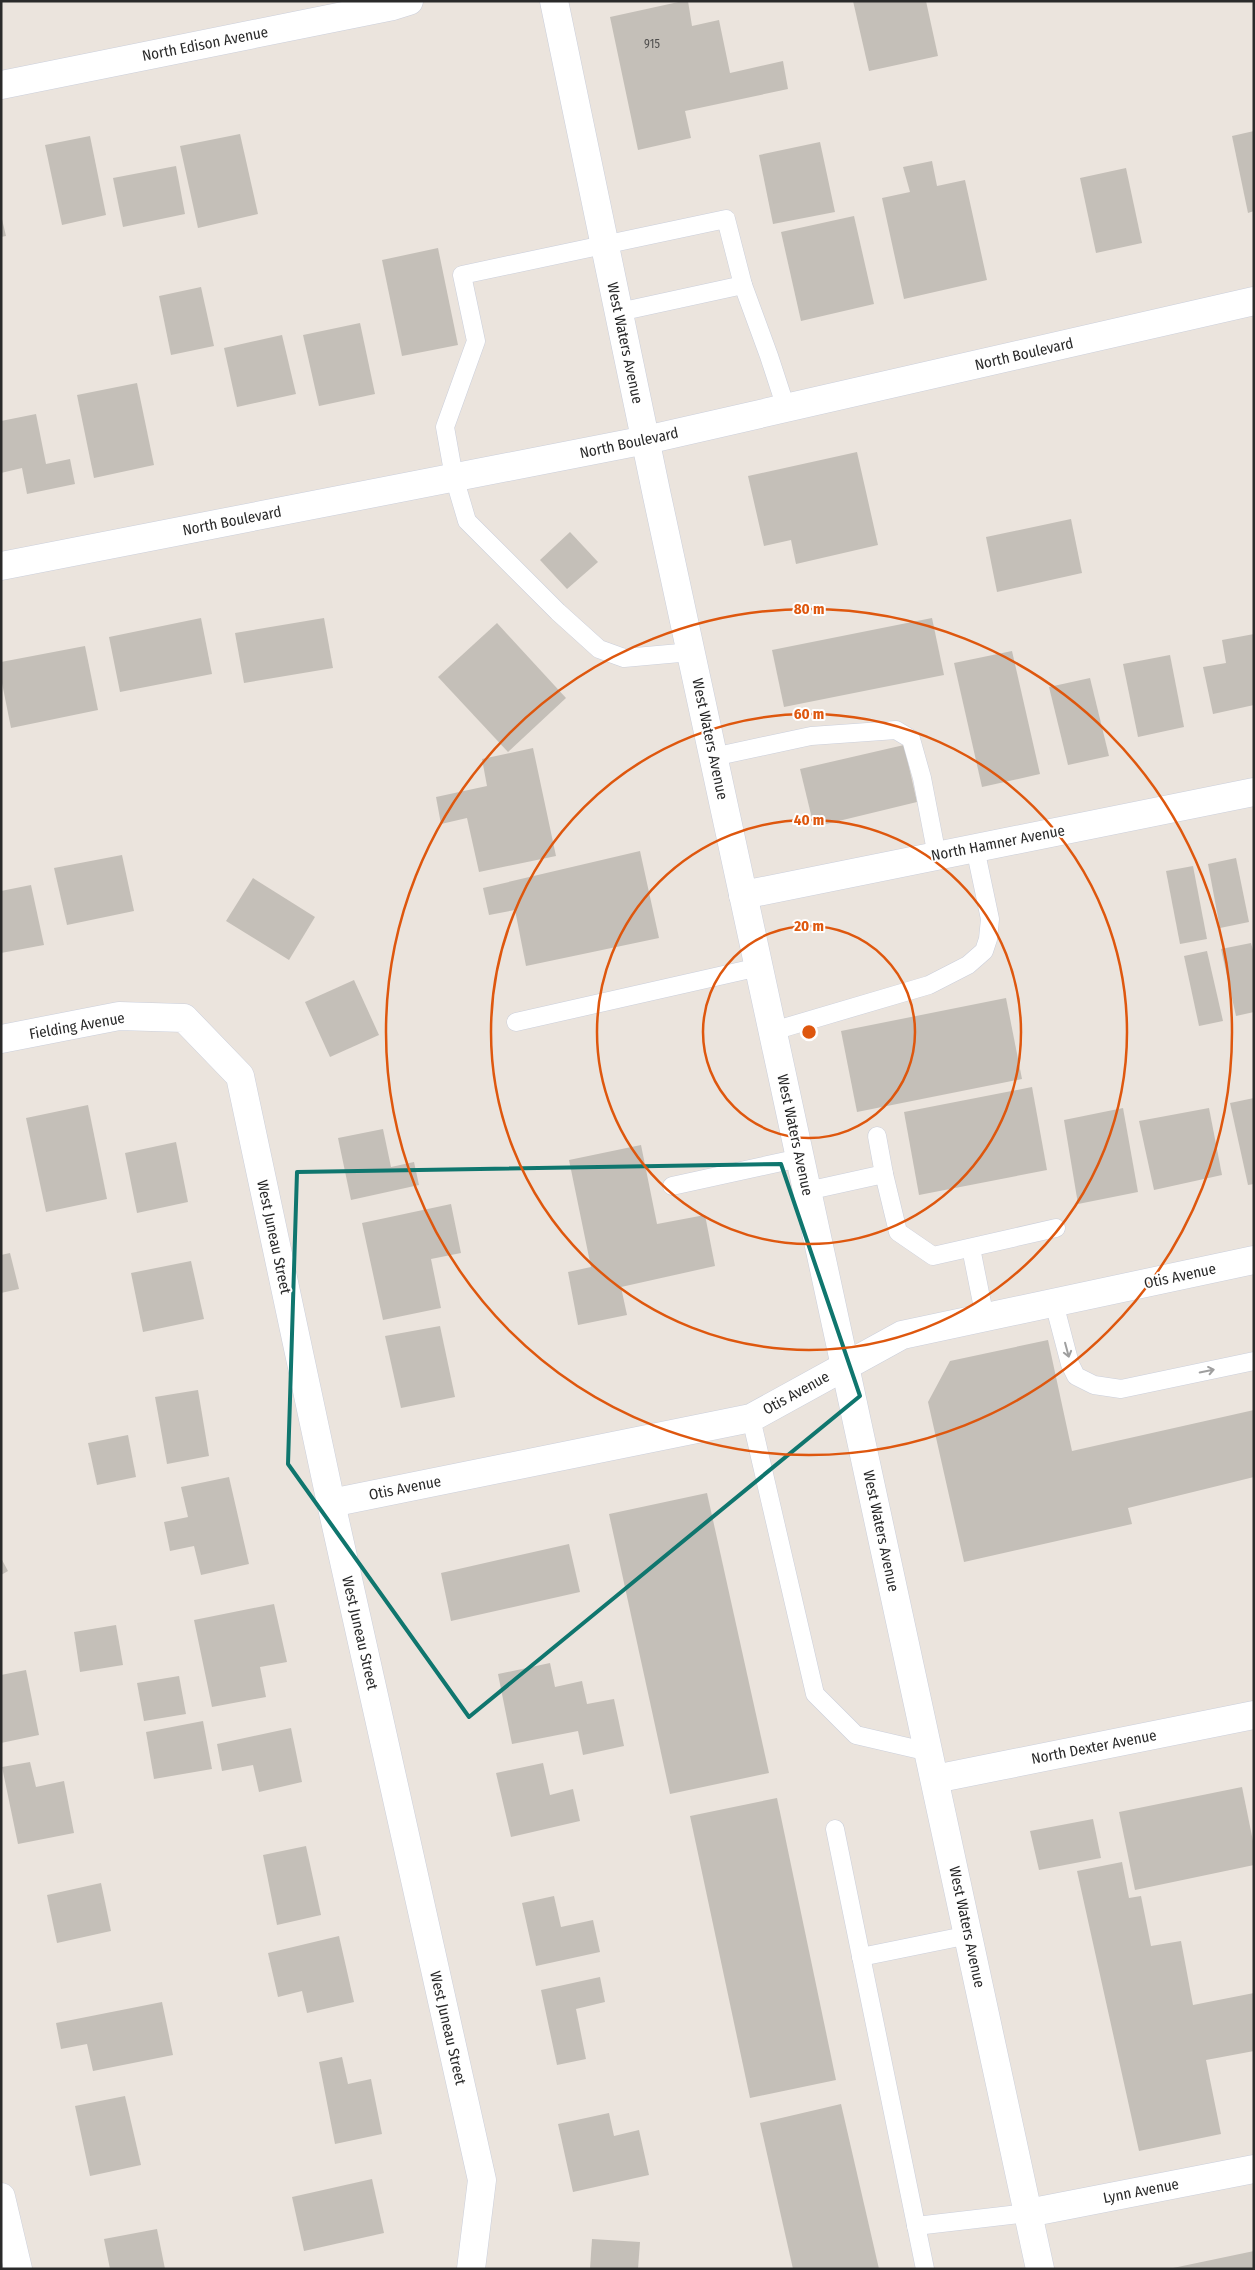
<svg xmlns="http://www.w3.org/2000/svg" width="1255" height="2270" font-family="'Fira Sans Condensed',sans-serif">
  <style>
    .building { fill: #c4bfb8 }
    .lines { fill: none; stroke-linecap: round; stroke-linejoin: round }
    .service-casing { stroke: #cbcfdb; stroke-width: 19 }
    .minor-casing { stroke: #cbcfdb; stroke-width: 29 }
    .tertiary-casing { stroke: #cbcfdb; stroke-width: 29 }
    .secondary-casing { stroke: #cbcfdb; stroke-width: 29 }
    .service { stroke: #fff; stroke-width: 18 }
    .minor { stroke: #fff; stroke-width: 28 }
    .tertiary { stroke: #fff; stroke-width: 28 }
    .secondary { stroke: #fff; stroke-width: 28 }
    .oneway { stroke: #9f9f9f }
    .marked { fill: none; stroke: #0f766e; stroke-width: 4; stroke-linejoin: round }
    .ring { fill: none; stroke: #de570e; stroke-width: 2.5 }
    .labels { text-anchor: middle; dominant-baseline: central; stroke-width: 4; stroke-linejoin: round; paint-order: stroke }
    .number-label { font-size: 12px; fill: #504f4e }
    .street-label { font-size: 15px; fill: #2a2a2a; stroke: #fff }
    .centre { fill: #de570e; stroke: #fff; stroke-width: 2.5 }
    .ring-label { font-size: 15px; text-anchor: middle; font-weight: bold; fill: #de570e; stroke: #fff; stroke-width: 4; stroke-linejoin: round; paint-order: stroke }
  </style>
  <rect width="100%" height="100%" fill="#ebe4dd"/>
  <g class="building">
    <path d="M683,1H688L692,26L719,20L730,73L783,61L788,89L685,111L691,138L638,150L610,17Z"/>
    <path d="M853,1H926L938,56L869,71Z"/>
    <path d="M1254,131V211L1248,213L1232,136Z"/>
    <path d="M240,134L258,214L198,228L180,146Z"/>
    <path d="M90,136L106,215L62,225L45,145Z"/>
    <path d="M820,142L835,212L773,224L759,155Z"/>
    <path d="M932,161L937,186L965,180L987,280L904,299L882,198L910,192L903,167Z"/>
    <path d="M176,166L185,214L123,227L113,178Z"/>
    <path d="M1126,168L1142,243L1096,253L1080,178Z"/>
    <path d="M1,215L6,236L1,237Z"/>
    <path d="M854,216L874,304L801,321L781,232Z"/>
    <path d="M438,248L458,345L402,356L382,260Z"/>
    <path d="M201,287L214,346L171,355L159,296Z"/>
    <path d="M360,323L375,394L319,406L303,335Z"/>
    <path d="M282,335L296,394L237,407L224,348Z"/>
    <path d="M137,383L154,465L94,478L77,395Z"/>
    <path d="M36,414L46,464L70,459L75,484L27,494L22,468L1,473V421Z"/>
    <path d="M857,452L878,545L796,564L791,540L764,546L748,476Z"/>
    <path d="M1071,519L1082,573L997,592L986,537Z"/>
    <path d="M570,532L598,562L567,589L540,560Z"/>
    <path d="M201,618L212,674L120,692L109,637Z"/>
    <path d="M324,618L333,668L244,683L235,633Z"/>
    <path d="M932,618L944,675L784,707L772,650Z"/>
    <path d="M497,623L566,698L508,752L438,677Z"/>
    <path d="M1254,634V705L1213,714L1203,667L1226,663L1222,640Z"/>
    <path d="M85,646L98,710L11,728L1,678V662Z"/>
    <path d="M1012,651L1040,774L982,787L954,663Z"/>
    <path d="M1170,655L1184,727L1138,737L1123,664Z"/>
    <path d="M1090,678L1109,756L1068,765L1049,687Z"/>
    <path d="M904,745L917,802L814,827L800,769Z"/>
    <path d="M533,748L556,856L479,872L467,818L441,824L436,797L487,786L482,759Z"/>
    <path d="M640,851L659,938L526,966L515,910L489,915L483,888Z"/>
    <path d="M122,855L134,911L67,925L54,868Z"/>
    <path d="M1236,858L1249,922L1220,928L1208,864Z"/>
    <path d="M1193,866L1207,939L1180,944L1166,871Z"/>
    <path d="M253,878L315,917L289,960L226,921Z"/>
    <path d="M31,885L44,945L1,953V891Z"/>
    <path d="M1251,943L1254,954V1012L1236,1016L1221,949Z"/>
    <path d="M1207,951L1223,1021L1199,1026L1184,956Z"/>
    <path d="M354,980L379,1035L330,1057L305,1002Z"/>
    <path d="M1006,998L1022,1079L857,1112L841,1031Z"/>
    <path d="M1032,1087L1047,1170L919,1195L904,1112Z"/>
    <path d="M1254,1098V1184L1248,1185L1230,1103Z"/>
    <path d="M88,1105L107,1199L46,1212L26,1118Z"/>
    <path d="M1123,1108L1138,1192L1078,1204L1064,1120Z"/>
    <path d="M1209,1108L1222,1175L1154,1190L1139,1121Z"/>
    <path d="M383,1129L391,1167L414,1162L419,1185L351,1200L338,1138Z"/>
    <path d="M176,1142L188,1202L137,1213L125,1153Z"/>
    <path d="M641,1145L657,1224L705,1215L715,1266L621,1287L627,1315L578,1325L568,1272L591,1267L569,1160Z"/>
    <path d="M451,1204L461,1253L431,1259L441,1308L383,1320L362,1223Z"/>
    <path d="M10,1253L19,1289L1,1293V1255Z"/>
    <path d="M191,1261L204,1319L143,1332L131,1273Z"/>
    <path d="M440,1326L455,1397L401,1408L385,1336Z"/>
    <path d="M1048,1340L1072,1451L1254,1410V1477L1128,1508L1132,1524L964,1562L928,1402L950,1361Z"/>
    <path d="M198,1390L209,1456L167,1464L155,1397Z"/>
    <path d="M128,1435L136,1477L97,1485L88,1443Z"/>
    <path d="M229,1477L249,1564L201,1575L194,1546L170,1551L164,1522L188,1517L181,1487Z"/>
    <path d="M707,1493L769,1773L670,1794L609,1514Z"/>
    <path d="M569,1544L580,1592L451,1621L441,1573Z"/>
    <path d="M1,1558L8,1571L1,1575Z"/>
    <path d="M274,1604L287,1662L260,1667L266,1697L212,1707L194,1620Z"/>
    <path d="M116,1625L123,1665L80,1672L74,1632Z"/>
    <path d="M550,1663L555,1687L582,1681L587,1704L614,1699L624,1746L583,1755L578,1731L512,1744L498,1674Z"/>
    <path d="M26,1670L39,1735L1,1743V1675Z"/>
    <path d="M179,1676L186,1714L144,1721L137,1683Z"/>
    <path d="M203,1721L212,1769L154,1779L146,1732Z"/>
    <path d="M291,1728L302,1782L259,1792L253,1765L222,1771L217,1744Z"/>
    <path d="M30,1762L36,1787L64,1781L74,1833L18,1844L2,1767Z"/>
    <path d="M543,1763L550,1795L573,1789L580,1821L511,1837L496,1773Z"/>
    <path d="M1242,1787L1254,1846V1865L1135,1890L1119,1812Z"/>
    <path d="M777,1798L836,2080L750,2098L690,1816Z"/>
    <path d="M1093,1819L1101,1858L1039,1870L1030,1831Z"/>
    <path d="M306,1846L321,1915L277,1925L263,1855Z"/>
    <path d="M1122,1862L1129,1898L1141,1896L1151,1946L1181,1941L1193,2005L1254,1993V2051L1206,2060L1221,2134L1139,2151L1077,1871Z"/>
    <path d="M101,1883L111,1931L57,1943L47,1895Z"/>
    <path d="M554,1896L561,1927L593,1920L600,1952L536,1966L522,1903Z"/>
    <path d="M339,1936L354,2002L307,2013L302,1991L278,1997L268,1953Z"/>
    <path d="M600,1977L605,2002L576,2009L586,2059L557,2065L541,1990Z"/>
    <path d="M162,2002L173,2055L93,2071L87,2044L61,2049L56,2023Z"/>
    <path d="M342,2057L348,2084L371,2079L382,2134L335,2144L319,2062Z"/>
    <path d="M125,2096L141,2165L90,2176L75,2106Z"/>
    <path d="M841,2104L879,2269H793L760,2123Z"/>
    <path d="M609,2113L614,2136L639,2130L649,2175L573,2192L558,2124Z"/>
    <path d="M372,2179L384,2233L304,2251L292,2197Z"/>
    <path d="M157,2229L165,2269H110L104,2239Z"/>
    <path d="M592,2239L640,2242L638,2269H590Z"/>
    <path d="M1254,2251V2269H1173V2268Z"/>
  </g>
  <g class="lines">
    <defs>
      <g id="service">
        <path d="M619,312L743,285"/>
        <path d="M691,652L624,658L599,649L558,612L467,521L454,477L445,427L476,341L462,275L726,219L743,285L769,356L786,408"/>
        <path d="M713,757L811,736L896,730L911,739L922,778L937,856"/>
        <path d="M516,1022L759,967"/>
        <path d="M773,1031L929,985L968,965L984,951L988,939L990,919L975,848"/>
        <path d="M877,1136L884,1174"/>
        <path d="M672,1186L800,1158"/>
        <path d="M807,1191L884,1174L898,1232L933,1256L1056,1228"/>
        <path d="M971,1248L985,1318"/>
        <path d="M1054,1303L1070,1364L1076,1376L1094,1385L1121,1389L1254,1361"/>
        <path d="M751,1418L815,1694L856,1735L929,1752"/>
        <path d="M835,1829L925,2269"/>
        <path d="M861,1957L969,1935"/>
        <path d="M916,2226L1028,2213"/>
      </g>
      <g id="minor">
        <path d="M1,85L393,6L409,1"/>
        <path d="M743,895L1254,792"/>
        <path d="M1,1039L119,1016L184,1018L240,1076L331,1503L482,2180L471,2269"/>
        <path d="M331,1503L751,1418L902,1335L1254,1260"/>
        <path d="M935,1779L1254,1715"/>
        <path d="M1,2197L18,2269"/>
        <path d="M1028,2213L1254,2169"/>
      </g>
      <path id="tertiary" d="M1,566L646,440L1254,301"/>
      <path id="secondary" d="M554,1L657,496L1040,2269"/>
    </defs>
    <use href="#service" class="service-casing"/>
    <use href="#minor" class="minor-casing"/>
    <use href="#tertiary" class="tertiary-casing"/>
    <use href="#secondary" class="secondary-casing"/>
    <use href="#service" class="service"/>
    <use href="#minor" class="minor"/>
    <use href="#tertiary" class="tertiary"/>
    <use href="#secondary" class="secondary"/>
  </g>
  <defs><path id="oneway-shaft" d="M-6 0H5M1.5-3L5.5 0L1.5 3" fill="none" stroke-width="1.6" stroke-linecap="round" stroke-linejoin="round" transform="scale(1.25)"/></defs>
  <g class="oneway">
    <use href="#oneway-shaft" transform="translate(1067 1350) rotate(75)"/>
    <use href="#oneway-shaft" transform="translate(1207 1371) rotate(-12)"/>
  </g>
  <path class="marked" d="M781,1164L860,1396L469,1717L288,1464L297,1172Z"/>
  <g class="ring">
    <circle cx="809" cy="1032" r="106"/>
    <circle cx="809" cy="1032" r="212"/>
    <circle cx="809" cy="1032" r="318"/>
    <circle cx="809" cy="1032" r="423"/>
  </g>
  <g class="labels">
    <g class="number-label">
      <text x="652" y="44">915</text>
    </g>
    <g class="street-label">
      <text transform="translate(205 44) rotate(-11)">North Edison Avenue</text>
      <text transform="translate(625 343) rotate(78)">West Waters Avenue</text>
      <text transform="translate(1024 354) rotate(-13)">North Boulevard</text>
      <text transform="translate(629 443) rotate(-12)">North Boulevard</text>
      <text transform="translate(232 521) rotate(-11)">North Boulevard</text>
      <text transform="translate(710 739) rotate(78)">West Waters Avenue</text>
      <text transform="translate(998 843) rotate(-11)">North Hamner Avenue</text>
      <text transform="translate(77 1026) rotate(-10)">Fielding Avenue</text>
      <text transform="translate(795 1135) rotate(78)">West Waters Avenue</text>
      <text transform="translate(274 1237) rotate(78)">West Juneau Street</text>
      <text transform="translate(1180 1276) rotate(-12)">Otis Avenue</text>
      <text transform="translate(796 1393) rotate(-29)">Otis Avenue</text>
      <text transform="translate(405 1488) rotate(-11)">Otis Avenue</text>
      <text transform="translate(881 1531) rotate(78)">West Waters Avenue</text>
      <text transform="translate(360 1633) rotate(77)">West Juneau Street</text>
      <text transform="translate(1094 1747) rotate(-11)">North Dexter Avenue</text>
      <text transform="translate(967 1927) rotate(78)">West Waters Avenue</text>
      <text transform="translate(448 2028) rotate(77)">West Juneau Street</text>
      <text transform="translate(1141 2191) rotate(-11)">Lynn Avenue</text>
    </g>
  </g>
  <circle cx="809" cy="1032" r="8" class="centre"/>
  <g class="ring-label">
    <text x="809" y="614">80 m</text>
    <text x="809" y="719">60 m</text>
    <text x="809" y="825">40 m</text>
    <text x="809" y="931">20 m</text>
  </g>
  <rect width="1255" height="2270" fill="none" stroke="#2a2a2a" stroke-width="5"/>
</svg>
